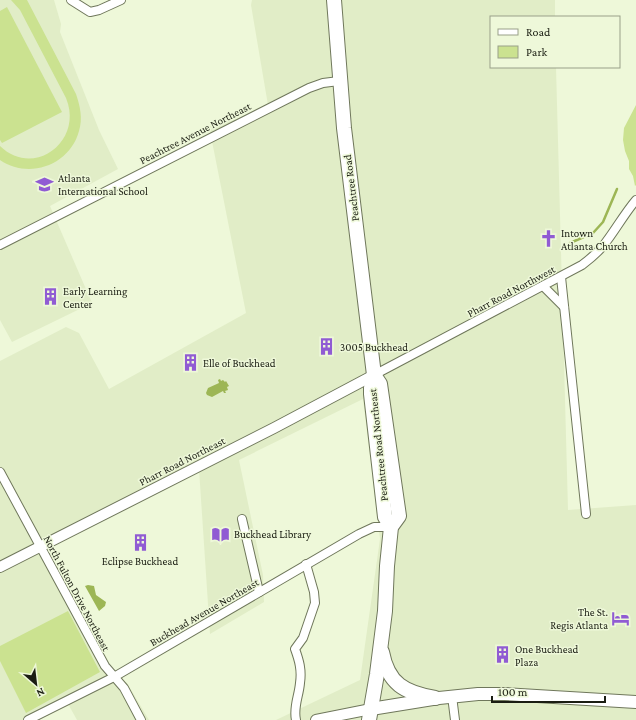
<svg xmlns="http://www.w3.org/2000/svg" width="636" height="720" font-family="'Crimson Pro',serif">
  <style>
    .built { fill: #e1edc7 }
    .green { fill: #cbe290 }
    .water { fill: #9db655 }
    .lines { fill: none; stroke-linecap: round; stroke-linejoin: round }
    .stream { stroke: #9db655; stroke-width: 2.5 }
    .minor-casing { stroke: #6f775b; stroke-width: 10 }
    .tertiary-casing { stroke: #6f775b; stroke-width: 12 }
    .secondary-casing { stroke: #6f775b; stroke-width: 14 }
    .trunk-casing { stroke: #6f775b; stroke-width: 16 }
    .minor { stroke: #fff; stroke-width: 8 }
    .tertiary { stroke: #fff; stroke-width: 10 }
    .secondary { stroke: #fff; stroke-width: 12 }
    .trunk { stroke: #fff; stroke-width: 14 }
    .labels { text-anchor: middle; dominant-baseline: central; stroke-width: 3; stroke-linejoin: round; paint-order: stroke }
    .street-label { font-size: 11px; fill: #1a1d12; stroke: #eef8d9 }
    .poi-label { font-size: 11px; fill: #1a1d12; stroke: #eef8d9; text-anchor: start }
  </style>
  <rect width="100%" height="100%" fill="#eef8d9"/>
  <g class="built">
    <path d="M0,0H54L61,24L60,32L99,130L118,169L50,206L92,303L12,342L0,320Z"/>
    <path d="M252,0H555V17H491V67H556L568,510L636,505V720H276L360,680L380,539L363,399L239,460L263,575L264,602L210,634L199,469L43,544L115,676L127,683L149,720H77L67,702L30,720H0V361L66,327L79,333L109,389L246,313L209,126L269,111L251,5Z"/>
  </g>
  <g class="green">
    <path d="M11,0H27L76,94C80,106 83,118 79,131C70,165 29,180 0,160V146C34,179 84,141 66,98L20,10Z"/>
    <path d="M7,7L62,112L2,143L0,140V11Z"/>
    <path d="M636,105V185L635,186L633,176L629,169V161L625,151L623,140L624,128Z"/>
    <path d="M68,611L100,672L26,713L0,661V646Z"/>
  </g>
  <g class="water">
    <path d="M220,379L221,381L223,380L225,382L226,381L229,386L227,387L228,390L225,391L226,393H224L223,391L212,397L207,395L206,393L208,388L219,383L218,380Z"/>
    <path d="M88,585L94,586L96,595L106,602L105,606L99,611L85,586Z"/>
  </g>
  <g class="lines">
    <path class="stream" d="M570,243L593,233L603,222L617,189"/>
    <defs>
      <g id="minor">
        <path d="M71,0L90,12L99,10L121,0"/>
        <path d="M0,245L309,88L323,83L339,81"/>
        <path d="M561,277L586,514"/>
        <path d="M543,286L564,307"/>
        <path d="M374,375L582,265C590,259 597,253 603,246C615,231 624,214 636,200"/>
        <path d="M0,472L105,666L124,688L141,720"/>
        <path d="M242,519L259,592"/>
        <path d="M452,696L455,720"/>
        <path d="M28,720L114,677L359,534L374,527H391"/>
        <path d="M296,720C293,707 299,696 300,683C302,670 299,660 295,649L303,638L315,603L314,592L306,564"/>
      </g>
      <g id="tertiary">
        <path d="M0,567L274,428L374,375"/>
        <path d="M316,720L371,709"/>
      </g>
      <path id="secondary" d="M371,709L439,698L478,694H505L636,702"/>
      <g id="trunk">
        <path d="M334,0L344,128L374,375L371,388V394L385,517L391,527"/>
        <path d="M382,652C388,684 405,693 435,698"/>
        <path d="M369,720L377,674L385,611L387,566L391,527L399,516L380,384L374,375"/>
      </g>
    </defs>
    <use href="#minor" class="minor-casing"/>
    <use href="#tertiary" class="tertiary-casing"/>
    <use href="#secondary" class="secondary-casing"/>
    <use href="#trunk" class="trunk-casing"/>
    <use href="#minor" class="minor"/>
    <use href="#tertiary" class="tertiary"/>
    <use href="#secondary" class="secondary"/>
    <use href="#trunk" class="trunk"/>
  </g>
  <defs>
    <symbol id="school-bare" viewBox="-9 -9 18 18"><path d="M0-5L7-2L0 1L-7-2ZM-4 1L0 2.5L4 1V4Q0 6-4 4Z" fill="#905bd3" stroke="#eef8d9" stroke-width="2.5" paint-order="stroke"/></symbol>
    <symbol id="church-bare" viewBox="-9 -9 18 18"><path d="M-1.2-6h2.4v3.5h3.3v2.4h-3.3V6h-2.4V-.1h-3.3v-2.4h3.3Z" fill="#905bd3" stroke="#eef8d9" stroke-width="2.5" paint-order="stroke"/></symbol>
    <symbol id="building-bare" viewBox="-9 -9 18 18"><path d="M-4-6H4V6H1V3H-1V6H-4ZM-2.5-4.3h1.7v1.8h-1.7ZM.8-4.3h1.7v1.8H.8ZM-2.5-1h1.7V.8h-1.7ZM.8-1h1.7V.8H.8Z" fill="#905bd3" stroke="#eef8d9" stroke-width="2.5" paint-order="stroke"/></symbol>
    <symbol id="library-bare" viewBox="-9 -9 18 18"><path d="M-6-4Q-3-5.5-.7-3.5V5Q-3 3-6 4ZM6-4Q3-5.5 .7-3.5V5Q3 3 6 4Z" fill="#905bd3" stroke="#eef8d9" stroke-width="2.5" paint-order="stroke"/></symbol>
    <symbol id="hotel-bare" viewBox="-9 -9 18 18"><path d="M-6-4.5h1.5V1H6V5H4.5V3h-9V5H-6ZM-4 0a1.8 1.8 0 1 1 3.6 0ZM.5 0V-2.5h3Q6-2.5 6 0Z" fill="#905bd3" stroke="#eef8d9" stroke-width="2.5" paint-order="stroke"/></symbol>
  </defs>
  <g fill-rule="evenodd">
    <use href="#school-bare" x="32" y="172" width="25" height="25"/>
    <use href="#church-bare" x="536" y="226" width="25" height="25"/>
    <use href="#building-bare" x="38" y="284" width="25" height="25"/>
    <use href="#building-bare" x="314" y="334" width="25" height="25"/>
    <use href="#building-bare" x="178" y="350" width="25" height="25"/>
    <use href="#library-bare" x="208" y="522" width="25" height="25"/>
    <use href="#building-bare" x="128" y="530" width="25" height="25"/>
    <use href="#hotel-bare" x="608" y="606" width="25" height="25"/>
    <use href="#building-bare" x="490" y="642" width="25" height="25"/>
  </g>
  <g class="labels">
    <g class="street-label">
      <text transform="translate(195 133) rotate(-27)">Peachtree Avenue Northeast</text>
      <text transform="translate(351 188) rotate(-97)">Peachtree Road</text>
      <text transform="translate(511 291) rotate(-28)">Pharr Road Northwest</text>
      <text transform="translate(378 445) rotate(-96)">Peachtree Road Northeast</text>
      <text transform="translate(182 461) rotate(-27)">Pharr Road Northeast</text>
      <text transform="translate(77 593) rotate(62)">North Fulton Drive Northeast</text>
      <text transform="translate(204 612) rotate(-30)">Buckhead Avenue Northeast</text>
    </g>
    <g class="poi-label">
      <text x="58" y="178">Atlanta<tspan x="58" dy="13">International School</tspan></text>
      <text x="561" y="233">Intown<tspan x="561" dy="13">Atlanta Church</tspan></text>
      <text x="63" y="291">Early Learning<tspan x="63" dy="13">Center</tspan></text>
      <text x="340" y="347">3005 Buckhead</text>
      <text x="203" y="363">Elle of Buckhead</text>
      <text x="234" y="534">Buckhead Library</text>
      <text x="140" y="561" text-anchor="middle">Eclipse Buckhead</text>
      <text x="608" y="612" text-anchor="end">The St.<tspan x="608" dy="13">Regis Atlanta</tspan></text>
      <text x="515" y="649">One Buckhead<tspan x="515" dy="13">Plaza</tspan></text>
    </g>
  </g>
  <rect x="490" y="16" width="130" height="52" fill="#eef8d9" stroke="#99a089"/>
  <rect x="498" y="29" width="20" height="6" fill="#ffffff" stroke="#99a089"/>
  <text x="526" y="36" font-size="12" fill="#1a1d12">Road</text>
  <rect x="498" y="46" width="20" height="12" fill="#cbe290" stroke="#99a089"/>
  <text x="526" y="56" font-size="12" fill="#1a1d12">Park</text>
  <g transform="translate(36 684) rotate(152)" stroke="#eef8d9" stroke-width="3" paint-order="stroke">
  <path d="M0-3L7 15L0 10L-7 15Z" fill="#1a1d12"/>
  <text y="-6" font-size="11" font-weight="bold" text-anchor="middle" fill="#1a1d12">N</text>
  </g>
  <path d="M492 696v6h113v-6" fill="none" stroke="#1a1d12" stroke-width="2"/>
  <text x="498" y="696" font-size="12" fill="#1a1d12" stroke="#eef8d9" stroke-width="3" paint-order="stroke">100 m</text>
</svg>
